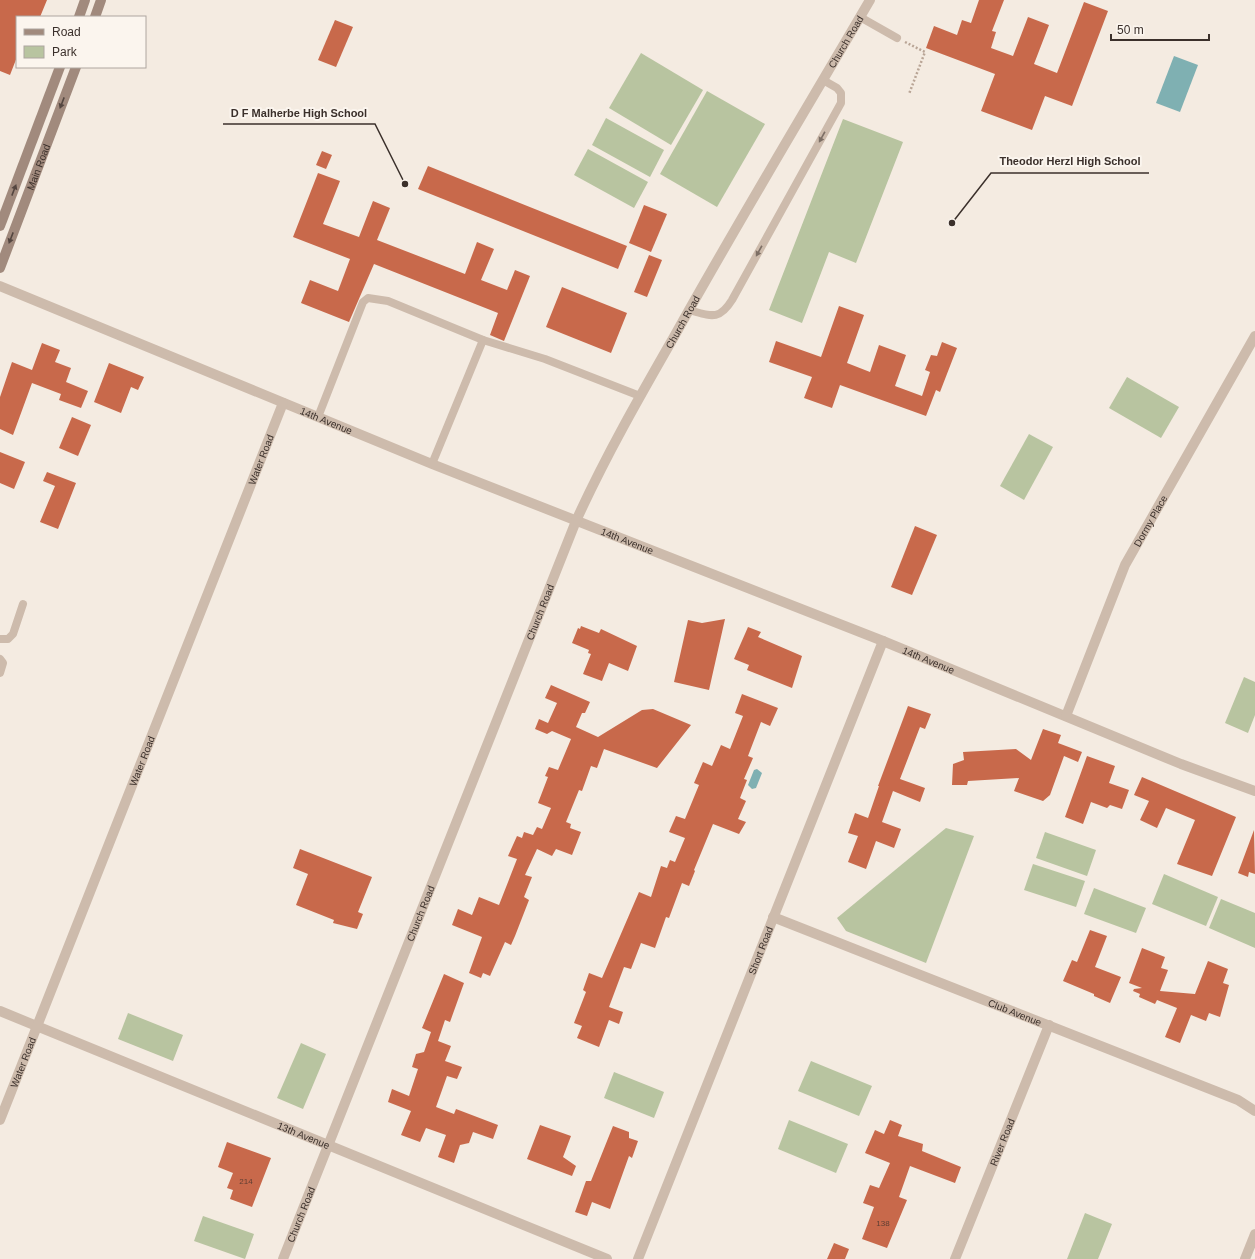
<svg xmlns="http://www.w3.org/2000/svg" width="1255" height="1259" font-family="Arial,sans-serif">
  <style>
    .green { fill: #b8c4a0 }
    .water { fill: #7fb0b2 }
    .building { fill: #c8694b }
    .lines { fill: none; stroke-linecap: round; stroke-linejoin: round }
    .path { stroke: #b9a596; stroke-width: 2.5; stroke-dasharray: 2 2; stroke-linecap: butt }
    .service { stroke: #cdbbac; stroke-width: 8 }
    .minor { stroke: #cdbbac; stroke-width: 10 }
    .secondary { stroke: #a18a7d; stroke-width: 10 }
    .oneway { fill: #544640 }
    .oneway2 { fill: #7d6f65 }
    .labels { text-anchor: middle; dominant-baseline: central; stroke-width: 4; stroke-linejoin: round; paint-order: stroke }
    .number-label { font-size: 8px; fill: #5e3e33 }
    .street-label { font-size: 10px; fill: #3b302b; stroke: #fbf5ee }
    .leader { fill: none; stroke: #3b302b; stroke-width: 1.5 }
    .callout-dot { fill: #3b302b; stroke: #fbf5ee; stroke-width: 1.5 }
    .callout-label { font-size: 11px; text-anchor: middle; font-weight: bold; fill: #3b302b; stroke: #fbf5ee; stroke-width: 4; stroke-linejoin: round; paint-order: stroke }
  </style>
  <rect width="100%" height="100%" fill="#f4ebe1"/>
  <g class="green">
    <path d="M641,53L703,90L671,145L609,108Z"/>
    <path d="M707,91L765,124L717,207L660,174Z"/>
    <path d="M606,118L664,150L650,177L592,145Z"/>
    <path d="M843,119L903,142L856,263L829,252L802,323L769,310Z"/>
    <path d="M588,149L648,182L634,208L574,175Z"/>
    <path d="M1127,377L1179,407L1161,438L1109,408Z"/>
    <path d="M1029,434L1053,447L1024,500L1000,486Z"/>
    <path d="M1244,677L1255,682V715L1248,733L1225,723Z"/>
    <path d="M946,828L974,836L926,963L846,931L837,918Z"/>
    <path d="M1045,832L1096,850L1087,876L1036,858Z"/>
    <path d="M1033,864L1085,881L1076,907L1024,890Z"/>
    <path d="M1164,874L1218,897L1206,926L1152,904Z"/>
    <path d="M1094,888L1146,908L1136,933L1084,914Z"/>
    <path d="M1221,899L1255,913V948L1209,928Z"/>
    <path d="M128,1013L183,1035L173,1061L118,1039Z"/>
    <path d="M301,1043L326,1054L303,1109L277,1098Z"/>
    <path d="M811,1061L872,1086L859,1116L798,1091Z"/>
    <path d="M614,1072L664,1092L654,1118L604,1098Z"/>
    <path d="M789,1120L848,1144L836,1173L778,1149Z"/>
    <path d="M1085,1213L1112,1224L1098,1259H1067Z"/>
    <path d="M203,1216L254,1234L245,1259L194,1241Z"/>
  </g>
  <g class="water">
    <path d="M1174,56L1198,65L1180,112L1156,103Z"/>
    <path d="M757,769L762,773L756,788L752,789L748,785L754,770Z"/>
  </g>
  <g class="building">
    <path d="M0,0H47L40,17H17V57L10,75L0,71Z"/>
    <path d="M979,0H1004L992,31L996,32L991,48L1013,56L1028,17L1049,25L1034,64L1057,73L1084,2L1108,11L1072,106L1045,96L1032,130L981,111L995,74L926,48L934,26L957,35L962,20L971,23Z"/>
    <path d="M335,20L353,27L336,67L318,60Z"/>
    <path d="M322,151L332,155L326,169L316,165Z"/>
    <path d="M428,166L627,246L618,269L418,189Z"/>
    <path d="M318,173L340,181L323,224L359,237L373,201L390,208L377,240L465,274L477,242L494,249L481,280L507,290L515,270L530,276L504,341L490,335L498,313L374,264L349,322L301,303L310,280L338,291L350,259L293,237Z"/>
    <path d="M644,205L667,214L651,252L629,243Z"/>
    <path d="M649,255L662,260L647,297L634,292Z"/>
    <path d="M562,287L627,313L611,353L546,327Z"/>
    <path d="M839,306L864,315L847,363L870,372L879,345L906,355L895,386L922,396L930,372L925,370L931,355L937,356L942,342L957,348L940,392L936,390L926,416L840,385L832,408L804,398L812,377L769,362L776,341L821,357Z"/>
    <path d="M42,343L60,350L55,362L71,368L66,382L88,391L81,408L59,400L61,394L32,383L13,435L0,429V397L12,362L32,370Z"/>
    <path d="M109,363L144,377L138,390L131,387L121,413L94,402Z"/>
    <path d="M72,417L91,425L78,456L59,448Z"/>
    <path d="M0,452L25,462L14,489L0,483Z"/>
    <path d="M47,472L76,483L58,529L40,522L55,486L43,481Z"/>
    <path d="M915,526L937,535L912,595L891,587Z"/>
    <path d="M725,619L709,690L674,682L688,620L702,623Z"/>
    <path d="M581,626L599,633L601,629L637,646L628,671L609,663L602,681L583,674L591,654L588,653L589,650L572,643L578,628L580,629Z"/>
    <path d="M748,627L761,632L758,637L802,656L792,688L747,670L749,665L734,659Z"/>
    <path d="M551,685L590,702L585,713H582L576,727L598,737L642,710L653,709L691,725L657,768L604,749L597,768L591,766L582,791L579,790L566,822L571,824L570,828L581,832L572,855L556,849L552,856L537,849L525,875L532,877L524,897L529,900L515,936L511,945L505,942L490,976L483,973L481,978L469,973L482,937L452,925L458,909L472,915L479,897L499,905L517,859L508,856L517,836L522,838L524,832L533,835L537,827L542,829L551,808L538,803L548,777L545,776L549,767L558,770L571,739L552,731L547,734L535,729L539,719L548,723L557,703L545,698Z"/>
    <path d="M742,694L778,708L770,726L761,722L748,756L753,758L744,779L747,780L740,798L746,801L738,819L746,822L739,834L713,824L694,870L695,871L689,886L682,883L669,918L666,917L655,948L641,943L631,969L624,967L609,1007L623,1012L619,1024L609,1020L599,1047L577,1038L582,1026L574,1023L586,992L583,990L589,973L602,978L639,892L651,897L661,866L667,868L670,860L675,862L685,838L669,832L676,816L685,819L699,785L694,783L703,762L712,766L721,745L730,749L743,716L735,713Z"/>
    <path d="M908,706L931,714L925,729L920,727L900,779L925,788L920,802L893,791L882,822L901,829L894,848L876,841L866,869L848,862L858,836L848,833L855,813L868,818L879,786H878Z"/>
    <path d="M1043,729L1061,735L1058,743L1082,752L1078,762L1064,756L1050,795L1043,801L1014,791L1019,778L968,781L967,785H952L953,764L964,760L963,752L1016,749L1031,760Z"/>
    <path d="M1087,756L1115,766L1109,783L1129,790L1122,809L1110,805L1107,808L1091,802L1083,824L1065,817Z"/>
    <path d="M1142,777L1236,817L1212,876L1177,864L1195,820L1166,808L1157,828L1140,820L1149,801L1134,795Z"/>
    <path d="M1254,830L1255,874L1249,872L1248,877L1238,873Z"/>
    <path d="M300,849L372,877L358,912L363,914L357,929L333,923L334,920L296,905L308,874L293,868Z"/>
    <path d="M1090,930L1107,936L1095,967L1121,977L1110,1003L1094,996V994L1063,981L1072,960L1077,962Z"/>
    <path d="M1142,948L1165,957L1161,968L1168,970L1160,991L1195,994L1208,961L1228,969L1223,983L1229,985L1220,1017L1209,1013L1206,1021L1191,1015L1180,1043L1165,1037L1177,1008L1157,1000L1155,1004L1139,997L1140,994L1133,991L1134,989L1142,988L1129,983Z"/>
    <path d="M444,974L464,983L450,1022L445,1020L438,1041L451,1046L445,1061L462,1067L457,1079L447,1076L436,1107L454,1114L456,1109L498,1125L493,1139L473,1132L469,1143L460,1145L454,1163L438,1157L446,1135L426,1128L420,1142L401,1135L411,1111L388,1102L392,1089L409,1096L418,1069L412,1067L416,1054L424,1052L431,1032L422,1028Z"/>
    <path d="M890,1120L902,1125L898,1136L923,1144L922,1151L961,1167L955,1183L910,1166L899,1197L907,1200L887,1248L862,1239L874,1207L863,1203L870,1185L879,1188L890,1163L865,1153L875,1130L884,1134Z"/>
    <path d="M540,1125L571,1136L563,1157L576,1166L572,1176L527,1159Z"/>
    <path d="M613,1126L629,1132V1138L638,1141L632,1158L629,1156L610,1209L592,1202L587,1216L575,1212L586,1181H591Z"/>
    <path d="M227,1142L271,1158L252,1207L230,1199L233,1190L227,1188L233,1173L218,1167Z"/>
    <path d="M834,1243L849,1249L845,1259H827Z"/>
  </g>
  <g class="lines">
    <path class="path" d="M905,42L925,52L909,94"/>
    <g class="service">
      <path d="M860,17L897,38"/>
      <path d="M689,310C711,316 719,321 732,300L841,103V93L837,88L823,80"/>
      <path d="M318,417L363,302L368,298L388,301L483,340L545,359L640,396"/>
      <path d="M432,464L483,340"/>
      <path d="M0,639H8L13,634L23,604"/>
      <path d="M0,659L3,663L0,673"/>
    </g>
    <g class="minor">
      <path id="s1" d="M0,286L432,464L883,641L1181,764L1255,791"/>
      <path id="s2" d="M1066,716L1125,565L1255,336"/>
      <path id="s3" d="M773,917L1238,1100L1255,1111"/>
      <path id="s4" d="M0,1011L607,1259"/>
      <path id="s5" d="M0,1120L283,403"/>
      <path id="s6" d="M283,1259L576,521C605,457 640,396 675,335C738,222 805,111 870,0"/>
      <path id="s7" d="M638,1259L883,641"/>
      <path id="s8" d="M955,1259L1049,1025"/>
      <path d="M1245,1259L1255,1234"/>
    </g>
    <g class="secondary">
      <path d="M79,17L85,0"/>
      <path d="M95,17L101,0"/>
      <path d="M0,226L60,67"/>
      <path id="s9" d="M0,268L76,67"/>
    </g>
  </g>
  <defs><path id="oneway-solid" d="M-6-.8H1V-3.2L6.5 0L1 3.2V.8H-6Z"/></defs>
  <g class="oneway">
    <use href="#oneway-solid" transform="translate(62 103) rotate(111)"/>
    <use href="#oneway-solid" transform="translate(14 190) rotate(-69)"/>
    <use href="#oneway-solid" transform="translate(11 238) rotate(111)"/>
  </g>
  <g class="oneway2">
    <use href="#oneway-solid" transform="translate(822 137) rotate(119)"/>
    <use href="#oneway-solid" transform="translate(759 251) rotate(119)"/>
  </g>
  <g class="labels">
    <g class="number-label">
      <text x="246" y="1181">214</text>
      <text x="883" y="1223">138</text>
    </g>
    <g class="street-label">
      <text stroke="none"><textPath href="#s6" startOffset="1344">Church Road</textPath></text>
      <text stroke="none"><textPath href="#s9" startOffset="108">Main Road</textPath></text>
      <text stroke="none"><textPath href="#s6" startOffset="1020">Church Road</textPath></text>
      <text stroke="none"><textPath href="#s1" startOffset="353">14th Avenue</textPath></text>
      <text stroke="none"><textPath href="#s5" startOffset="710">Water Road</textPath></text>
      <text stroke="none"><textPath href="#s2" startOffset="213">Dormy Place</textPath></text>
      <text stroke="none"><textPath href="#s1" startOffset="677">14th Avenue</textPath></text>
      <text stroke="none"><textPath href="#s6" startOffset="696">Church Road</textPath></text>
      <text stroke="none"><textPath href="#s1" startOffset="1001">14th Avenue</textPath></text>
      <text stroke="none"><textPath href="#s5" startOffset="386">Water Road</textPath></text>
      <text stroke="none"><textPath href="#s6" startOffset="372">Church Road</textPath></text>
      <text stroke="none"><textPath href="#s7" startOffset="332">Short Road</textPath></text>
      <text stroke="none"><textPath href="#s3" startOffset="260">Club Avenue</textPath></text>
      <text stroke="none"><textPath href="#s5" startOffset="62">Water Road</textPath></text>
      <text stroke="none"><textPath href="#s4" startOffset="328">13th Avenue</textPath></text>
      <text stroke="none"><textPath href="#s8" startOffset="126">River Road</textPath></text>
      <text stroke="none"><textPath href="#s6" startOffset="48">Church Road</textPath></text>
    </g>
  </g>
  <path class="leader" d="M405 184L375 124H223M952 223L991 173H1149"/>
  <g class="callout-dot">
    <circle cx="405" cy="184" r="4"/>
    <circle cx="952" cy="223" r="4"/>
  </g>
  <g class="callout-label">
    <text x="299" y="117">D F Malherbe High School</text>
    <text x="1070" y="165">Theodor Herzl High School</text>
  </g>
  <rect x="16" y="16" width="130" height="52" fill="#fbf5ee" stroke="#aea6a0"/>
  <rect x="24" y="29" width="20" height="6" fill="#a18a7d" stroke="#aea6a0"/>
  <text x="52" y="36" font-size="12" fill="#3b302b">Road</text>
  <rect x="24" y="46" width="20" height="12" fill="#b8c4a0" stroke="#aea6a0"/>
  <text x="52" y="56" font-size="12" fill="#3b302b">Park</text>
  <path d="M1111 34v6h98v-6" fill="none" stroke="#3b302b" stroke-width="2"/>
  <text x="1117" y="34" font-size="12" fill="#3b302b" stroke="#fbf5ee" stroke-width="3" paint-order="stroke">50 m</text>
</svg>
